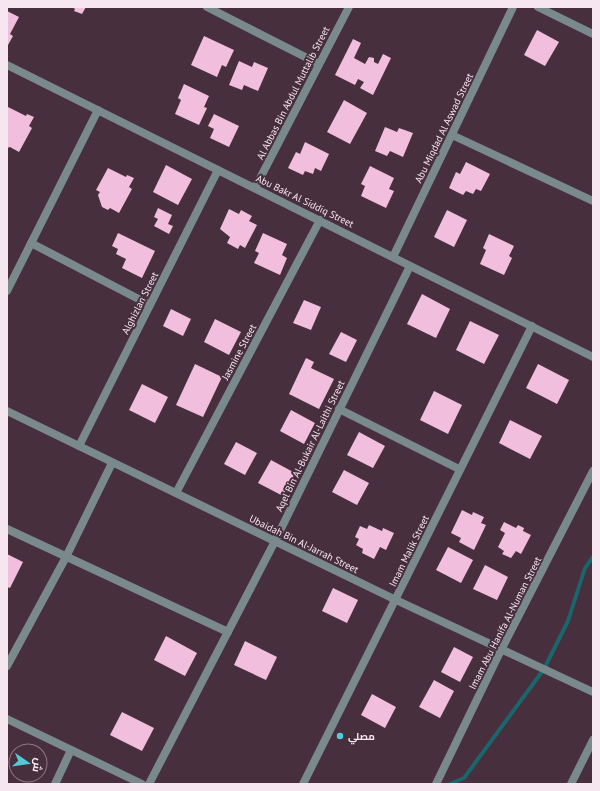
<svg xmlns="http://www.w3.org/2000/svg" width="600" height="791" font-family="'PT Sans',Cairo,sans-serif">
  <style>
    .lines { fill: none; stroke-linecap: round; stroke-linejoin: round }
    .stream { stroke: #19666d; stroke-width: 4 }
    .building { fill: #f2bedd }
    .minor { stroke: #7a8a8c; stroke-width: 8 }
    .tertiary { stroke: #7a8a8c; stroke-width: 8 }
    .poi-dot { fill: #52cbd7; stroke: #472f3d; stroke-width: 1.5 }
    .labels { text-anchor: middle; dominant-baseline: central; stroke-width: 4; stroke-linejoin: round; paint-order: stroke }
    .street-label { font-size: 10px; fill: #f6e6ef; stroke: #472f3d }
    .poi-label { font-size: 10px; font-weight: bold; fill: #f6e6ef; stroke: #472f3d; text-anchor: start }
  </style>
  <rect width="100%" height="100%" fill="#472f3d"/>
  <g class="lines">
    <path class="stream" d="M450,784L464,778L544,669L568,621L585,568L593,557"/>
  </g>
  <g class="building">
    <path d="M72,7H86L82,14L74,11L75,9Z"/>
    <path d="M7,11L19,17L10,34L13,36L8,45Z"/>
    <path d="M537,30L559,42L545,66L524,55Z"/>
    <path d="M204,36L234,50L226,67L222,65L217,77L191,65Z"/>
    <path d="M353,39L361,43L354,58L365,64L369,57L374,58V62L378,64L383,54L391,58L373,95L360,88L364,82L358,79L355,85L335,75Z"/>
    <path d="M239,61L252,67L254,62L268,68L258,91L244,85L242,90L229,85Z"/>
    <path d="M184,84L209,96L204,107L207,108L199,125L175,114L181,100L178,98Z"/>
    <path d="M344,100L367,113L350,144L327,132Z"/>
    <path d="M8,107L26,116L27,114L34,117L29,126L32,128L19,152L10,147L7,148Z"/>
    <path d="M214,114L239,126L229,147L210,138L214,129L208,126Z"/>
    <path d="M385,127L397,132L399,128L413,133L403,157L390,151L387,156L375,151Z"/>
    <path d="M305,142L329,154L321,171L315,168L313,174L305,171L303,175L288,168L296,152L300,154Z"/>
    <path d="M466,162L490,174L481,191L476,189L473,194L466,191L463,195L449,188L456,172L460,174Z"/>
    <path d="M166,165L192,179L178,205L153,192Z"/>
    <path d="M370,166L394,178L389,189L394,191L386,208L361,196L365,186L361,184Z"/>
    <path d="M108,168L126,177L127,175L134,178L129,187L132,189L119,213L110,208L108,210L102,207L98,195L100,192L96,190Z"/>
    <path d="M158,208L172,215L168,224L173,226L169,234L154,226L158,219L154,217Z"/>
    <path d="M229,209L239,214L241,210L252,216L249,221L257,225L245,248L240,245L238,249L227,243L230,237L220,229Z"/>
    <path d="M447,210L467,220L454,247L434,237Z"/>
    <path d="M118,233L155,251L142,278L122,268L126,259L116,254L118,249L112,246Z"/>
    <path d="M263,233L287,244L282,255L287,258L280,275L254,263L259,253L255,251Z"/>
    <path d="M489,234L514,246L509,256L512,258L504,275L480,264L486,250L483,248Z"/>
    <path d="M422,294L450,309L436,338L407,324Z"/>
    <path d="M304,300L321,307L311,330L293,323Z"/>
    <path d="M171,309L191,319L183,336L163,326Z"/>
    <path d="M215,319L241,332L229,355L204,342Z"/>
    <path d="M470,321L499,335L484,364L456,350Z"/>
    <path d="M341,332L357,340L346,362L329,354Z"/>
    <path d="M306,358L314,362L311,368L334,379L319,409L289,394Z"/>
    <path d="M195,364L222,377L203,417L176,405Z"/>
    <path d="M538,364L569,380L557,404L526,388Z"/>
    <path d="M142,384L168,397L155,423L129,410Z"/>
    <path d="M434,391L462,405L448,434L420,420Z"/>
    <path d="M291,410L315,423L304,444L280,431Z"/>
    <path d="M510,420L542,436L530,459L499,443Z"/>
    <path d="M359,432L385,446L373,468L347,455Z"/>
    <path d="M236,442L257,453L245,475L224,464Z"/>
    <path d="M271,460L295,473L283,496L258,483Z"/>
    <path d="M344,470L369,483L357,505L332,492Z"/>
    <path d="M462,510L472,515L473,512L484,517L481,523L486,525L474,550L459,542L461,538L451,533Z"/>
    <path d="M504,522L516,528L518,525L524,528L523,531L531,535L521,554L516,551L511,558L502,554L504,551L498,547L505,533L500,530Z"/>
    <path d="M369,525L382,531L383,528L394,533L386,550L380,547L374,559L362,553L363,549L356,545L359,539L355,537L360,526L367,529Z"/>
    <path d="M448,547L473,560L461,583L436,570Z"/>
    <path d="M7,554L23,562L10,588L7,587Z"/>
    <path d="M485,565L508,577L497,600L473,589Z"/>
    <path d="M333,588L358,600L347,623L322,611Z"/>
    <path d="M166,636L197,653L185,676L154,660Z"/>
    <path d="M245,641L277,657L266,680L234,665Z"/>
    <path d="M454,647L473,657L460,682L441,672Z"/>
    <path d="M434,680L454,691L440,718L419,707Z"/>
    <path d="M372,694L396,707L385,728L361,715Z"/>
    <path d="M122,712L154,728L142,751L110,735Z"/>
  </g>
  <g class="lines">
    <g class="minor">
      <path d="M207,7L319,64"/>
      <path d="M538,7L593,34"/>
      <path d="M452,135L593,201"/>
      <path d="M255,188L349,7"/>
      <path d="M31,243L150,305"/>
      <path d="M393,257L513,7"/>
      <path d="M7,291L98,110"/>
      <path d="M339,409L459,469"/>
      <path d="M7,411L396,600L593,692"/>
      <path d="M79,446L218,170"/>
      <path d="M176,493L320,220"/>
      <path d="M7,529L228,632"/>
      <path d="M7,666L66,557L112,463"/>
      <path d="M7,719L142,784"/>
      <path d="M55,784L71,750"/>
      <path d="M149,784L274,543L410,266"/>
      <path d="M303,784L532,326"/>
      <path d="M436,784L501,650L593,471"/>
      <path d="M571,784L593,740"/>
    </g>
    <path class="tertiary" d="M7,65L593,357"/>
  </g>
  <circle class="poi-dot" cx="340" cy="736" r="4"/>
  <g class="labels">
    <g class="street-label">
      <text transform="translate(293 93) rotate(-63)">Al Abbas Bin Abdul Muttalib Street</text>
      <text transform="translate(444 128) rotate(-64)">Abu Miqdad Al Aswad Street</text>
      <text transform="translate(305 201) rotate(26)">Abu Bakr Al Siddiq Street</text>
      <text transform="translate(140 303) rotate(-63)">Alghizlan Street</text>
      <text transform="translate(239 352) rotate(-62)">Jasmine Street</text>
      <text transform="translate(310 446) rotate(-64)">Aqel Bin Al-Bukair Al-Laithi Street</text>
      <text transform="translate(304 544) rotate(26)">Ubaidah Bin Al-Jarrah Street</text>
      <text transform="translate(409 551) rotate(-64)">Imam Malik Street</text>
      <text transform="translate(505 623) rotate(-63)">Imam Abu Hanifa Al-Numan Street</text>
    </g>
    <g class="poi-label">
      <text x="348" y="736">مصلي</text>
    </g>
  </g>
  <rect width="600" height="791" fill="none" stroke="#f6e6ef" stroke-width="16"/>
  <g transform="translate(28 763) rotate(103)"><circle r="19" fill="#472f3d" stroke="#8d7884"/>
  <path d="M0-3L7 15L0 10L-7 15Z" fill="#52cbd7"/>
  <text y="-6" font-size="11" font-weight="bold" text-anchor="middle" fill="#f6e6ef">ش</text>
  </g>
</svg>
